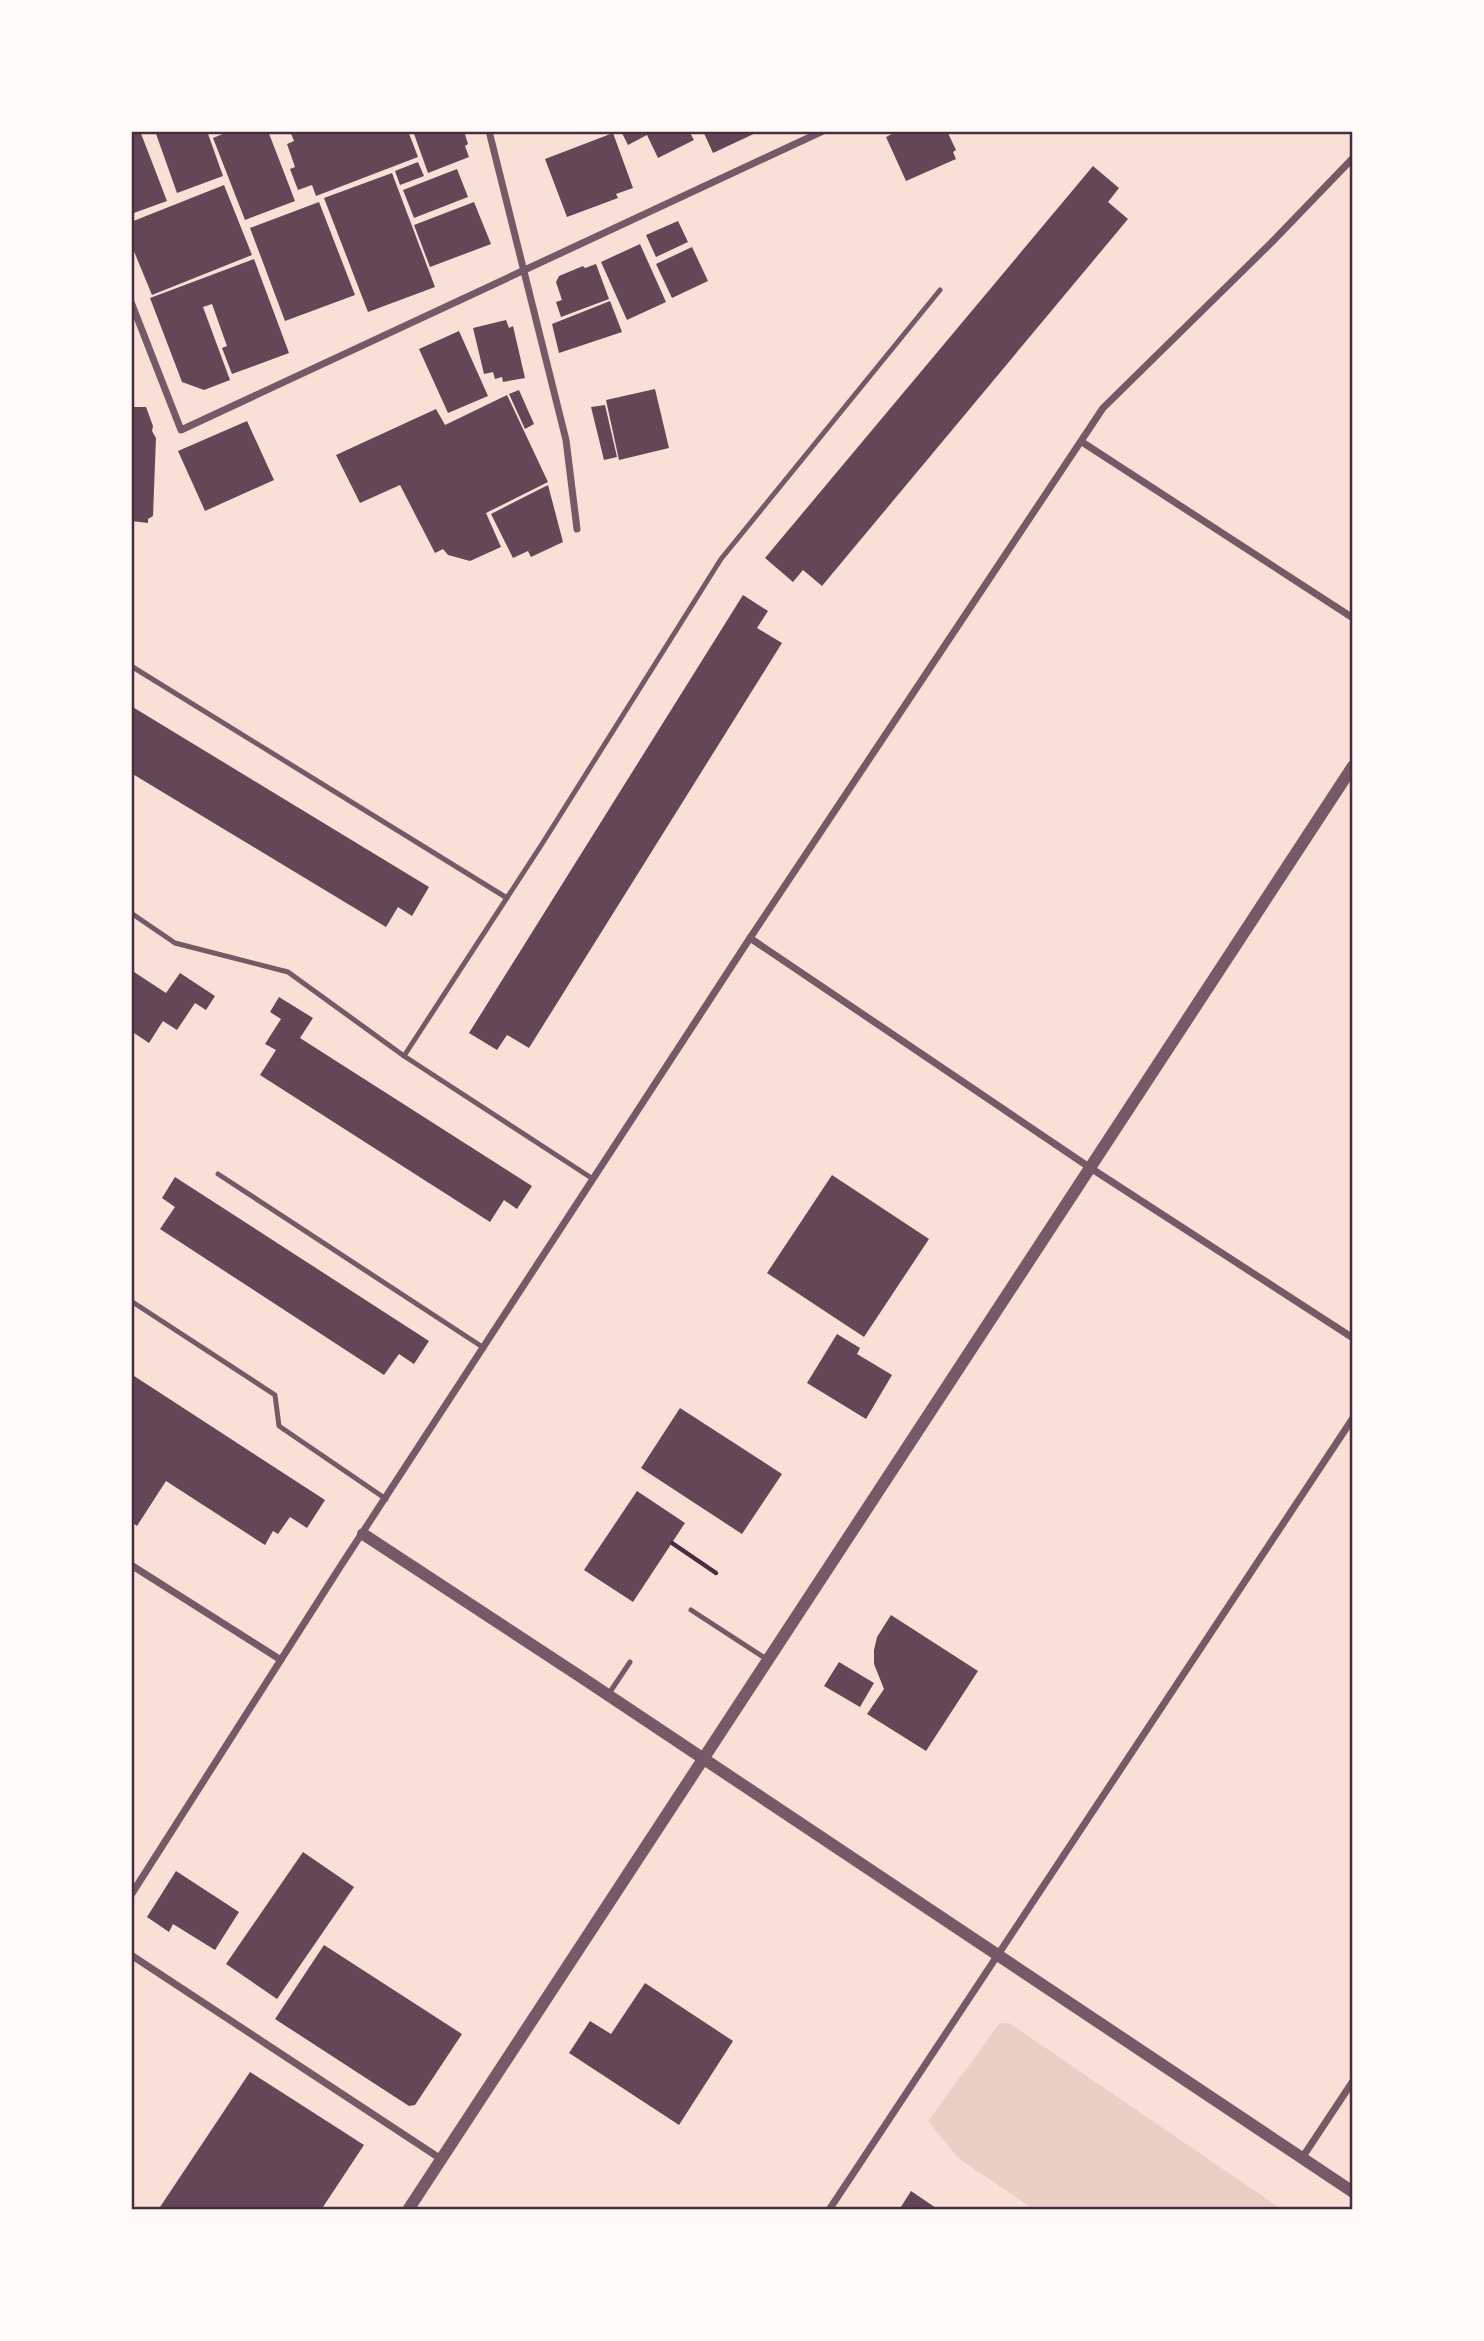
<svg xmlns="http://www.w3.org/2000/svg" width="1484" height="2341" font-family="'DejaVu Sans',sans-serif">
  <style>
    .green { fill: #ebcfc5 }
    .building { fill: #644757 }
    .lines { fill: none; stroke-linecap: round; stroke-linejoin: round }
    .path { stroke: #4a2c40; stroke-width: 4.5 }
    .service { stroke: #755966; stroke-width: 5 }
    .minor { stroke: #755966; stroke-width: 7 }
    .tertiary { stroke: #755966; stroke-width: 12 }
    .neatline { fill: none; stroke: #4a2c40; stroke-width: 2.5 }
  </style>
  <rect width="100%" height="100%" fill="#f7e1d7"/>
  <path class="green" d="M1000,2023H1009L1283,2210H1035L958,2158L928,2121Z"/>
  <g class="building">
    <path d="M131,131H140L167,201L131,214Z"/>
    <path d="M155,131H207L223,176L177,193Z"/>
    <path d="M230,131H268L295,201L245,220L213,138Z"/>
    <path d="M290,131H408L418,157L316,196L312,185L298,190L290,169L295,167L287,144L294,141Z"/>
    <path d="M413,131H464L468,144L465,146L469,157L428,173Z"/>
    <path d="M621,131H689L694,140L658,158L647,135L628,145Z"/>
    <path d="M703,131H760L713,153Z"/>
    <path d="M898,131H947L956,150L953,152L956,159L906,181L886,137Z"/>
    <path d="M613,133L633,188L616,194L618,198L567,217L545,159Z"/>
    <path d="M418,162L424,176L400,185L395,171Z"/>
    <path d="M1093,166L1119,188L1108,202L1128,219L822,586L803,570L793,582L765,558Z"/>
    <path d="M457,169L468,197L414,218L403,190Z"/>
    <path d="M392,173L435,287L368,312L324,198Z"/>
    <path d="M224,185L252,255L152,295L131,244V222Z"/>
    <path d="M319,202L355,295L285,321L250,228Z"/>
    <path d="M474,202L491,244L430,267L414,225Z"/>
    <path d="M678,221L688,242L656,257L646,235Z"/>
    <path d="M640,244L666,302L627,320L601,262Z"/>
    <path d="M692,247L708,281L672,298L656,264Z"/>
    <path d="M254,259L289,353L232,374L222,348L227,346L212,304L203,307L230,380L204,390L182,382L150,298Z"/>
    <path d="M596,264L609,299L561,317L556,302L562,300L556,282L559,276L583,266L585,268Z"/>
    <path d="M610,301L622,332L559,353L552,324Z"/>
    <path d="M506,320L509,328L513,326L525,378L503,382L502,377L495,379L493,372L484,374L473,328Z"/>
    <path d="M459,331L488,396L448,413L419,349Z"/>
    <path d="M655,389L669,448L619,460L606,400Z"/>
    <path d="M519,390L534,424L525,429L509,394Z"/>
    <path d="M507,395L548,482L486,513L501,547L470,561L448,555L443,549L435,553L400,485L360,503L336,455L436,409L445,425Z"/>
    <path d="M605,405L617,457L604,460L591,407Z"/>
    <path d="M131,407H146L153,426L152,431L156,438L153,516L148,519V523L131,521Z"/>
    <path d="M247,421L274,480L205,511L178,451Z"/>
    <path d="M548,485L563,542L531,557L528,551L513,558L491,514Z"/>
    <path d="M743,595L768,611L757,628L782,643L529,1048L507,1035L497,1050L469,1033Z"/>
    <path d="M131,706L429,887L412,916L398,907L386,927L131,773Z"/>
    <path d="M131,970L166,993L180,973L215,996L206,1010L195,1003L177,1030L163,1021L149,1043L131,1031Z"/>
    <path d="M279,997L313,1018L300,1038L532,1186L517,1209L504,1200L490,1222L260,1075L276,1050L265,1044L281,1019L270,1012Z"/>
    <path d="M832,1175L929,1239L864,1337L767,1273Z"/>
    <path d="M175,1177L429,1341L414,1364L399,1354L384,1375L160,1229L175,1207L162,1198Z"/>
    <path d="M837,1334L860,1348L857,1354L892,1375L866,1419L807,1383Z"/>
    <path d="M131,1374L325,1500L307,1528L290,1517L278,1534L273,1531L265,1545L166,1481L137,1526L131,1522Z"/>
    <path d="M680,1408L782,1474L742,1534L641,1468Z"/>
    <path d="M637,1491L685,1523L633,1602L584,1570Z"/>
    <path d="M891,1615L978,1671L926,1751L867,1714L884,1689L874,1664V1650L877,1637Z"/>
    <path d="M839,1662L874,1683L860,1707L824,1686Z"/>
    <path d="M303,1852L354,1887L277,1999L226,1964Z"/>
    <path d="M176,1871L239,1912L215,1950L173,1924L169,1932L147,1917Z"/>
    <path d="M324,1945L462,2034L415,2105L409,2106L275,2019Z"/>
    <path d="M645,1983L733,2041L679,2125L569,2053L590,2021L611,2034Z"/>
    <path d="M250,2072L364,2145L321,2210H158Z"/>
    <path d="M911,2191L939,2210H899Z"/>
  </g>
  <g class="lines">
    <path class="path" d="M672,1543L716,1573"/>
    <g class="service">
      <path d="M131,666L507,898"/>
      <path d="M131,913L175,943L288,972L404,1056L593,1179"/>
      <path d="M404,1056L542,844L721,559L940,290"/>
      <path d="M218,1174L484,1348"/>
      <path d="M131,1301L275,1395L279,1426L386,1499"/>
      <path d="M691,1610L768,1660"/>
      <path d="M608,1695L630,1662"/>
    </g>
    <g class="minor">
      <path d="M489,131L566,440L577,529"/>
      <path d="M131,302L181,430L823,131"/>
      <path d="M1082,442L1353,618"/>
      <path d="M750,938L1089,1167L1353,1338"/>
      <path d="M131,1565L281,1660"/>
      <path d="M131,1895L340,1567L750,938L1103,408L1271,243L1353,158"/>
      <path d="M131,1955L441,2159"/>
      <path d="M1302,2158L1353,2081"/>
      <path d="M829,2210L1353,1418"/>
    </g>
    <g class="tertiary">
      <path d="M363,1534L584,1679L1353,2192"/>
      <path d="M408,2210L1353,766"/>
    </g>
  </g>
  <rect width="1484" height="2341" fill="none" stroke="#fffaf5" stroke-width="266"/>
  <rect x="133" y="133" width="1218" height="2075" class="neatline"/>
</svg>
